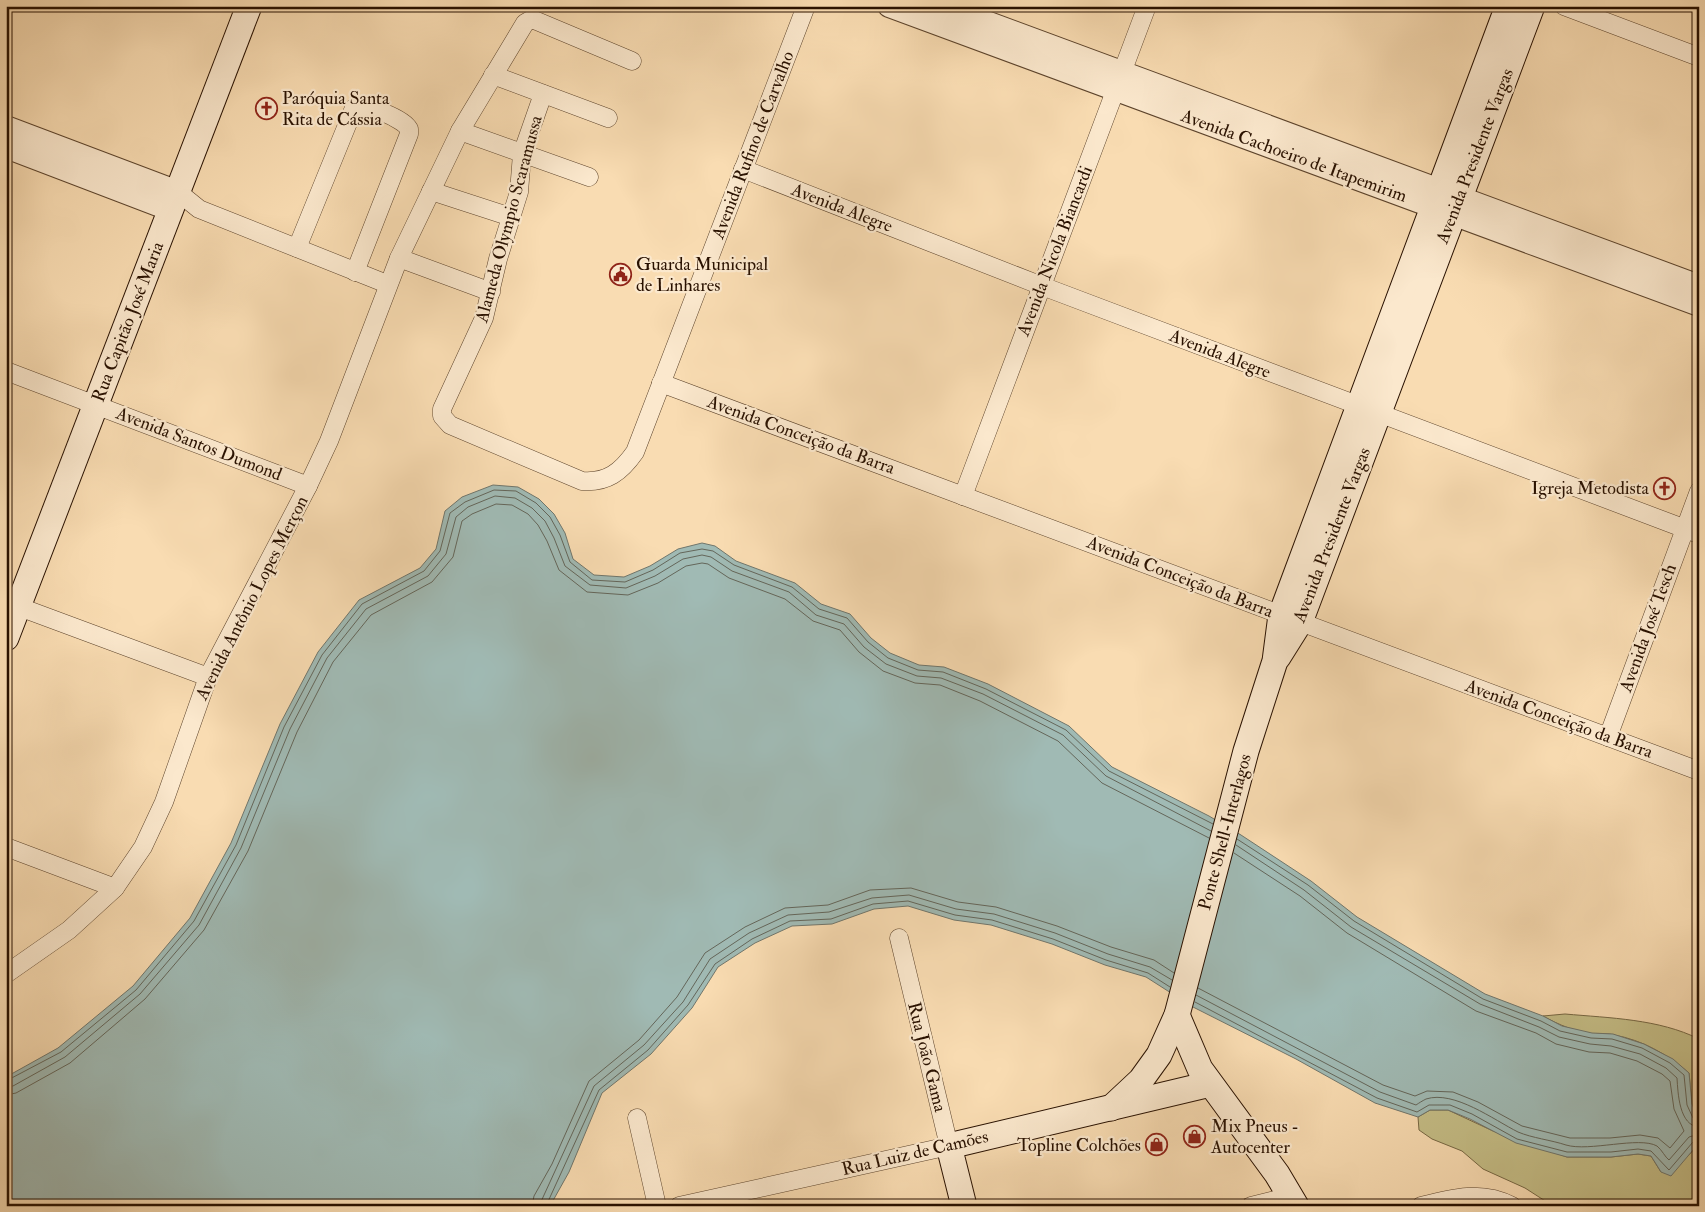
<svg xmlns="http://www.w3.org/2000/svg" width="1705" height="1212" font-family="'IM FELL Double Pica',serif">
  <style>
    .green { fill: #c5be87; stroke: #776844 }
    .water { fill: #a0bab4; stroke: #70766c }
    .lines { fill: none; stroke-linecap: round; stroke-linejoin: round }
    .shore { stroke: #64665a; stroke-width: 1 }
    .minor-casing { stroke: #5d442c; stroke-width: 19 }
    .tertiary-casing { stroke: #5d442c; stroke-width: 24 }
    .secondary-casing { stroke: #291100; stroke-width: 27 }
    .minor { stroke: #fbe8cd; stroke-width: 18 }
    .tertiary { stroke: #fbe8cd; stroke-width: 22 }
    .secondary { stroke: #fbe8cd; stroke-width: 25 }
    .labels { text-anchor: middle; dominant-baseline: central; stroke-width: 4.5; stroke-linejoin: round; paint-order: stroke }
    .poi-label { font-size: 18px; fill: #291100; stroke: #fbe8cd; text-anchor: start }
    .street-label { font-size: 18px; fill: #291100; stroke: #fbe8cd }
  </style>
  <rect width="100%" height="100%" fill="#f9dcb2"/>
  <filter id="stains"><feTurbulence type="fractalNoise" baseFrequency=".004" numOctaves="4"/><feColorMatrix values="0 0 0 0 .2 0 0 0 0 .09 0 0 0 0 .02 0 0 0 .5 -.17"/></filter>
  <radialGradient id="worn" r=".72"><stop offset=".6" stop-color="#630" stop-opacity="0"/><stop offset="1" stop-color="#630" stop-opacity=".3"/></radialGradient>
  <g class="green">
    <path d="M1565,1014C1610,1018 1659,1019 1699,1039V1121L1692,1104L1689,1073C1667,1054 1642,1040 1614,1035C1608,1033 1601,1034 1594,1034C1576,1032 1559,1025 1543,1016Z"/>
    <path d="M1430,1110H1448L1493,1131L1567,1157H1611L1638,1154L1651,1156L1661,1172L1690,1154L1699,1143V1206H1553L1525,1188L1483,1169L1462,1151L1432,1139L1419,1130L1418,1117Z"/>
  </g>
  <path class="water" d="M493,485L518,487L539,499L554,514L565,533L573,559L594,575L624,577L650,566L678,549L702,543L715,546L736,561L795,583L821,604L850,614L871,638L890,653L919,665L944,667L988,684L1069,726L1112,767L1209,816L1241,835L1311,881L1357,917L1485,994L1543,1016L1562,1026L1592,1033L1613,1034L1644,1044L1673,1059L1689,1073L1692,1104L1699,1121V1143L1671,1176L1661,1172L1651,1156L1638,1154L1611,1157H1567L1516,1143L1470,1119L1448,1110H1430L1418,1117L1375,1103L1296,1059L1193,1007L1146,977L1105,965L1052,944L991,925L954,920L908,906L874,909L832,924L792,926L755,943L718,967L692,1008L651,1054L602,1093L569,1172L550,1206H6V1077L58,1048L133,986L190,918L231,843L280,724L318,652L359,600L420,568L436,549L445,511L462,497Z"/>
  <g class="lines">
    <g class="shore">
      <path d="M1237,839L1308,885L1354,921L1483,999L1541,1021L1560,1031L1591,1038L1612,1039L1642,1048L1670,1063L1684,1075L1687,1105L1693,1118L1699,1121"/>
      <path d="M1236,845L1304,890L1351,927L1480,1004L1539,1027L1559,1037L1590,1044L1611,1046L1640,1054L1666,1068L1677,1078C1678,1093 1679,1126 1699,1127"/>
      <path d="M1198,988L1383,1085L1415,1096L1427,1091L1453,1092L1478,1102L1522,1126L1570,1138H1610L1640,1135L1658,1138L1670,1148L1684,1131L1674,1109L1670,1081L1662,1074L1637,1061L1610,1053L1589,1052L1556,1044L1536,1033L1476,1011L1347,933L1300,896L1234,853"/>
      <path d="M1196,995L1380,1092L1416,1105C1419,1103 1422,1101 1426,1099C1454,1090 1494,1120 1518,1132C1532,1138 1551,1140 1566,1145C1589,1152 1639,1136 1657,1146C1662,1150 1665,1157 1669,1160L1689,1137L1699,1134"/>
      <path d="M1195,1002L1377,1098L1417,1112L1429,1105H1450L1472,1114L1517,1139L1567,1152H1611L1638,1149L1651,1151L1669,1170L1693,1142L1699,1141"/>
      <path d="M6,1081L61,1052L136,990L194,921L236,845L284,727L322,655L362,604L424,571L440,551L450,513L465,502L494,490L516,491L536,503L550,517L560,535L570,562L592,580L625,582L653,570L680,553L702,549L713,551L734,565L792,587L819,609L847,618L868,642L888,658L918,670L943,672L986,689L1066,730L1109,771L1213,824"/>
      <path d="M6,1087L13,1086L65,1057L140,994L199,925L241,848L290,729L327,658L366,609L428,576L446,554L456,517L468,507L495,496L515,498L532,508L545,521L554,538L565,566L590,585L626,588L655,576L683,559L702,555L711,557L732,571L789,592L816,615L844,624L864,647L886,664L917,676L941,678L983,694L1063,735L1106,776L1211,831"/>
      <path d="M6,1095L16,1093L70,1063L145,999L204,930L248,851L297,732L333,662L371,615L432,582L453,557L462,521L472,514L496,504L512,505L528,514L538,525L547,541L559,570L587,592L628,595L658,583L686,566L702,563L708,564L729,578L785,599L813,621L840,630L859,652L883,671L915,683L940,685L980,701L1058,741L1102,783L1209,838"/>
      <path d="M532,1206L534,1196L552,1164L589,1081L639,1040L677,997L705,953L745,927L785,908L828,905L870,890L911,888L958,902L996,907L1057,926L1111,947L1154,960L1174,973"/>
      <path d="M539,1206L594,1086L644,1045L683,1002L710,959L749,933L788,915L829,912L872,898L909,895L956,909L994,914L1055,933L1108,954L1150,967L1172,980"/>
      <path d="M546,1206L599,1090L648,1050L688,1005L715,964L752,939L790,921L831,919L873,904L908,901L955,915L992,920L1053,939L1106,960L1148,973L1170,987"/>
    </g>
    <defs>
      <g id="minor">
        <path d="M1564,6L1699,57"/>
        <path d="M493,75L608,118"/>
        <path d="M543,94L522,154L519,192L498,259L484,318L442,409V416L450,425L582,481C607,483 621,472 635,452L806,6"/>
        <path d="M460,131L589,177"/>
        <path d="M743,169L1042,286L1699,534"/>
        <path d="M431,191L511,217"/>
        <path d="M178,192L199,209L387,284"/>
        <path d="M297,248L354,108C364,102 404,119 409,129V134L355,272"/>
        <path d="M399,258L491,292"/>
        <path d="M6,371L308,486"/>
        <path d="M661,383L1699,771"/>
        <path d="M963,496L1147,6"/>
        <path d="M6,602L208,677"/>
        <path d="M1608,737L1699,491"/>
        <path d="M6,847L115,888"/>
        <path d="M6,974L69,930L115,888L143,847L164,802L208,677L308,486L329,441L399,258L460,131L525,23L532,19L632,61"/>
        <path d="M637,1118L657,1206"/>
        <path d="M679,1206L949,1146L899,938"/>
        <path d="M1251,1206L1291,1196"/>
        <path d="M1421,1206C1452,1198 1482,1190 1512,1206"/>
      </g>
      <g id="tertiary">
        <path d="M889,6L1699,305"/>
        <path d="M943,6L1699,286"/>
        <path d="M6,127L178,192"/>
        <path d="M6,147L171,210"/>
      </g>
      <g id="secondary">
        <path d="M6,638L249,6"/>
        <path d="M1278,657L1300,622L1532,6"/>
        <path d="M1177,1015L1200,1069L1277,1174L1296,1206"/>
        <path d="M1111,1108L1141,1080L1159,1055L1177,1015L1246,751L1275,661L1281,615L1508,6"/>
        <path d="M964,1206L949,1146L1210,1084"/>
      </g>
    </defs>
    <use href="#minor" class="minor-casing"/>
    <use href="#tertiary" class="tertiary-casing"/>
    <use href="#secondary" class="secondary-casing"/>
    <use href="#minor" class="minor"/>
    <use href="#tertiary" class="tertiary"/>
    <use href="#secondary" class="secondary"/>
  </g>
  <defs>
    <symbol id="church-ring" viewBox="-11 -11 22 22"><circle r="9.5" fill="#fbe8cd" stroke="#8f2418" stroke-width="1.5"/><path d="M-1.2-6h2.4v3.5h3.3v2.4h-3.3V6h-2.4V-.1h-3.3v-2.4h3.3Z" fill="#8f2418"/></symbol>
    <symbol id="civic-ring" viewBox="-11 -11 22 22"><circle r="9.5" fill="#fbe8cd" stroke="#8f2418" stroke-width="1.5"/><path d="M-.6-6.5H3V-4.5H.6V-3L4-1V1h2V6H-6V1h2V-1L-.6-3ZM-1.2 2.5V6h2.4V2.5Z" fill="#8f2418"/></symbol>
    <symbol id="shop-ring" viewBox="-11 -11 22 22"><circle r="9.5" fill="#fbe8cd" stroke="#8f2418" stroke-width="1.5"/><path d="M-5-2.5h2.3a2.7 3.5 0 0 1 5.4 0H5L5.5 6h-11ZM-1.5-2.5h3a1.5 2.3 0 0 0-3 0Z" fill="#8f2418"/></symbol>
  </defs>
  <g fill-rule="evenodd">
    <use href="#church-ring" x="254" y="96" width="25" height="25"/>
    <use href="#civic-ring" x="608" y="262" width="25" height="25"/>
    <use href="#church-ring" x="1652" y="476" width="25" height="25"/>
    <use href="#shop-ring" x="1182" y="1124" width="25" height="25"/>
    <use href="#shop-ring" x="1144" y="1132" width="25" height="25"/>
  </g>
  <g class="labels">
    <g class="poi-label">
      <text x="282" y="98">Paróquia Santa<tspan x="282" dy="21">Rita de Cássia</tspan></text>
      <text x="636" y="264">Guarda Municipal<tspan x="636" dy="21">de Linhares</tspan></text>
      <text x="1649" y="488" text-anchor="end">Igreja Metodista</text>
      <text x="1211" y="1126">Mix Pneus -<tspan x="1211" dy="21">Autocenter</tspan></text>
      <text x="1141" y="1145" text-anchor="end">Topline Colchões</text>
    </g>
    <g class="street-label">
      <text transform="translate(753 145) rotate(-69)">Avenida Rufino de Carvalho</text>
      <text transform="translate(1294 156) rotate(20)">Avenida Cachoeiro de Itapemirim</text>
      <text transform="translate(1475 156) rotate(-69)">Avenida Presidente Vargas</text>
      <text transform="translate(842 208) rotate(21)">Avenida Alegre</text>
      <text transform="translate(509 219) rotate(-75)">Alameda Olympio Scaramussa</text>
      <text transform="translate(1055 251) rotate(-69)">Avenida Nicola Biancardi</text>
      <text transform="translate(128 322) rotate(-69)">Rua Capitão José Maria</text>
      <text transform="translate(1220 354) rotate(21)">Avenida Alegre</text>
      <text transform="translate(801 435) rotate(20)">Avenida Conceição da Barra</text>
      <text transform="translate(199 444) rotate(21)">Avenida Santos Dumond</text>
      <text transform="translate(1332 535) rotate(-69)">Avenida Presidente Vargas</text>
      <text transform="translate(1180 577) rotate(21)">Avenida Conceição da Barra</text>
      <text transform="translate(252 598) rotate(-63)">Avenida Antônio Lopes Merçon</text>
      <text transform="translate(1648 628) rotate(-70)">Avenida José Tesch</text>
      <text transform="translate(1559 719) rotate(20)">Avenida Conceição da Barra</text>
      <text transform="translate(1225 832) rotate(-75)">Ponte Shell-Interlagos</text>
      <text transform="translate(927 1057) rotate(76)">Rua João Gama</text>
      <text transform="translate(915 1153) rotate(-13)">Rua Luiz de Camões</text>
    </g>
  </g>
  <rect width="1705" height="1212" fill="none" stroke="#f9dcb2" stroke-width="25"/>
  <rect x="8" y="8" width="1690" height="1197" fill="none" stroke="#291100" stroke-width="2.5"/>
  <rect x="12" y="12" width="1680" height="1187" fill="none" stroke="#291100"/>
  <rect width="100%" height="100%" filter="url(#stains)"/>
  <rect width="100%" height="100%" fill="url(#worn)"/>
</svg>
